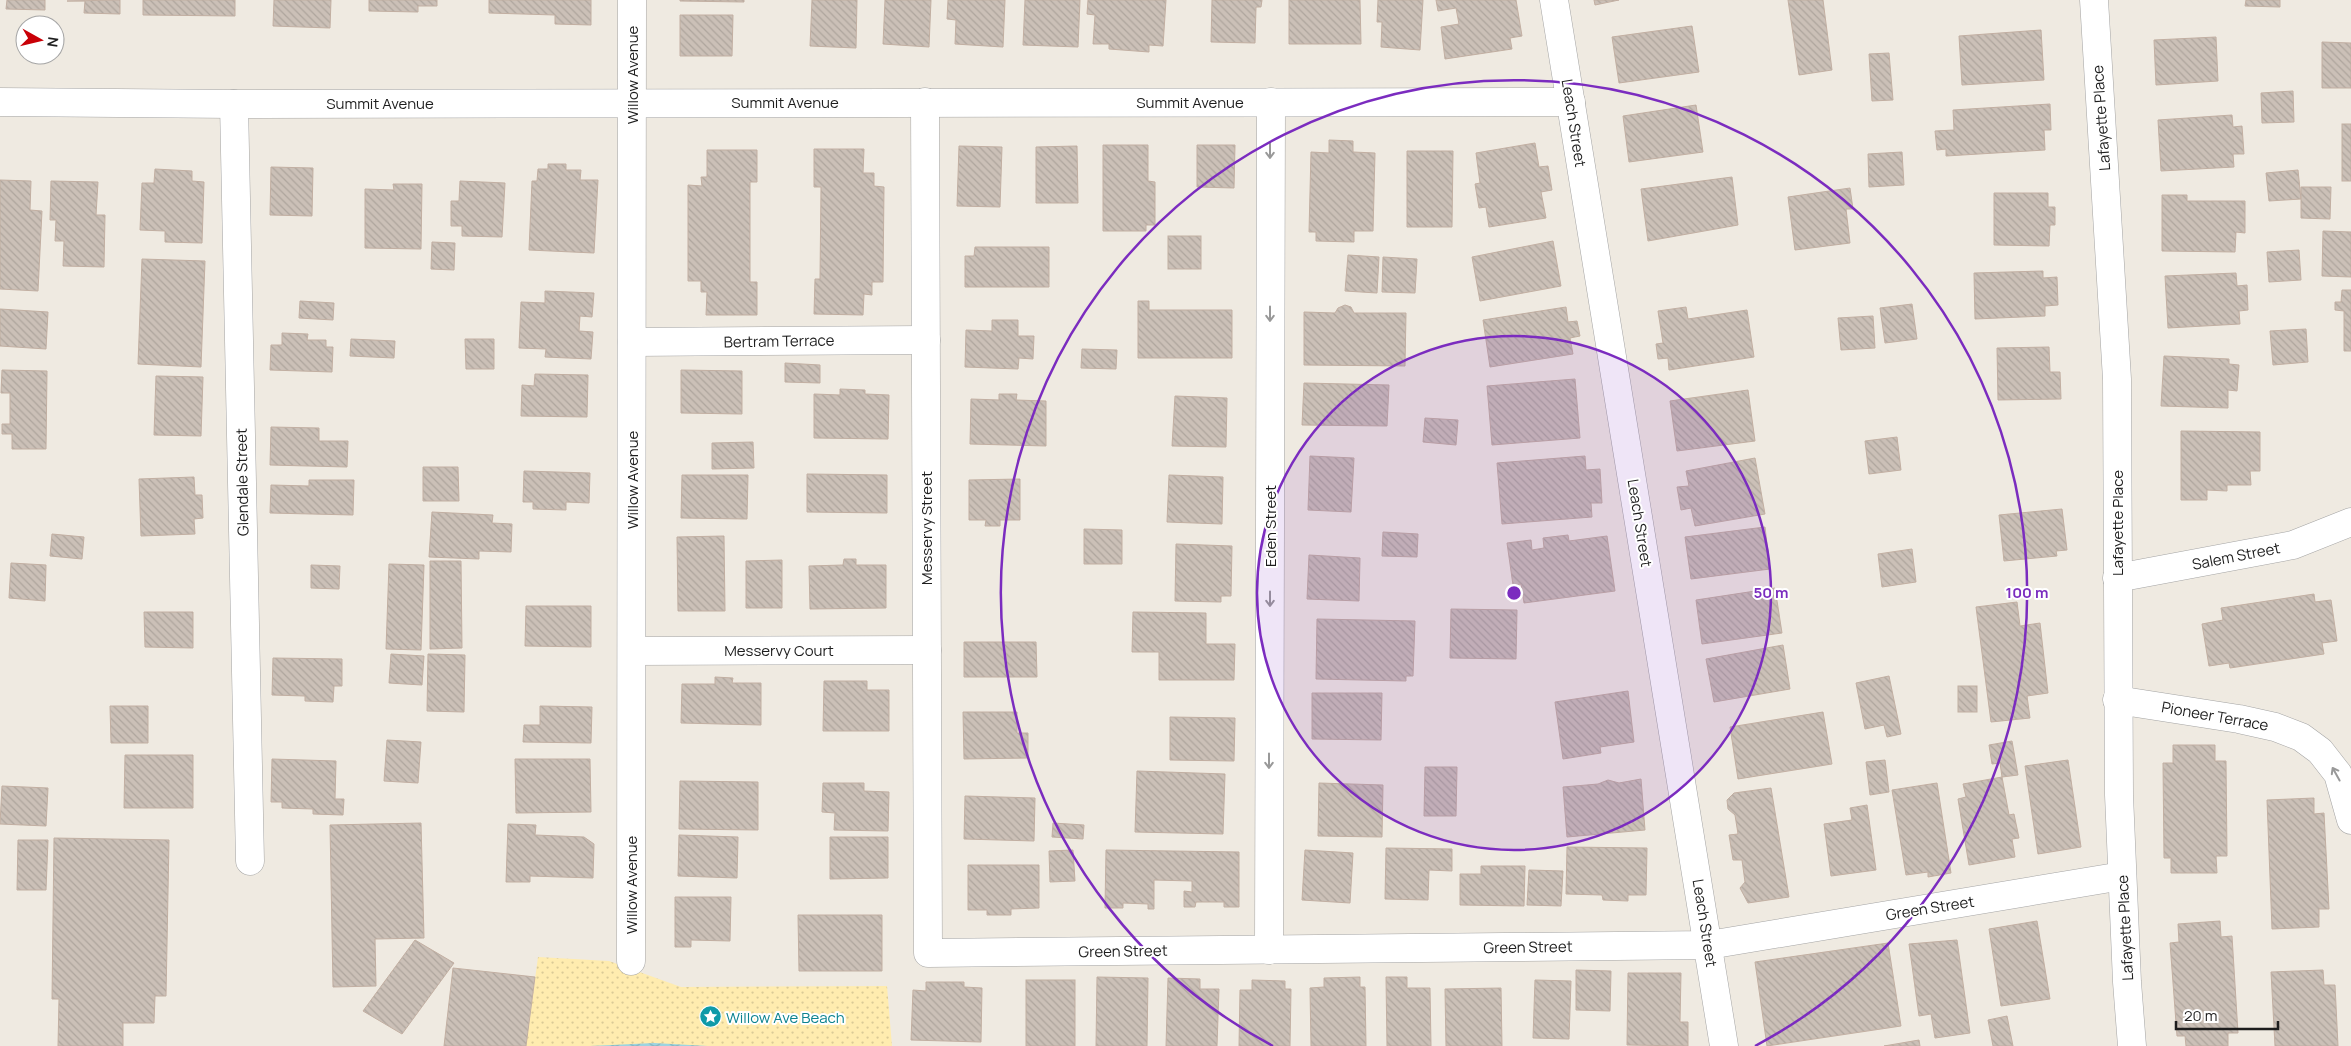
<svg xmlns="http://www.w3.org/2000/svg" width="2351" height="1046" font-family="Manrope,sans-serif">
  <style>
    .sand { fill: url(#sand-dots) }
    .water { fill: url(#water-waves) }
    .building { fill: url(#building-back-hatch); stroke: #c2afa2 }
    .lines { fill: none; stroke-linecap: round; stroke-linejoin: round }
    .minor-casing { stroke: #a4a4a4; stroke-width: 29 }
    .minor { stroke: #fff; stroke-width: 28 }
    .oneway { stroke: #999 }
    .ring { fill: none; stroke: #7b2cbf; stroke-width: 2.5 }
    .labels { text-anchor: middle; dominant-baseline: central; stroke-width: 4; stroke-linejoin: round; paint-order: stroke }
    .street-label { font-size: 15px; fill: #1d1d1d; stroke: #fff }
    .culture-label { font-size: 15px; fill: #0d838f; stroke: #fff; text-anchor: start }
    .centre { fill: #7b2cbf; stroke: #fff; stroke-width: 2.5 }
    .ring-label { font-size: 15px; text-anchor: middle; font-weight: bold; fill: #7b2cbf; stroke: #fff; stroke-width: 4; stroke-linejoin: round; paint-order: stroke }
  </style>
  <defs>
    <pattern id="sand-dots" width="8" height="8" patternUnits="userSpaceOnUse" patternTransform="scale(1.25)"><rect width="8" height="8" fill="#ffecaf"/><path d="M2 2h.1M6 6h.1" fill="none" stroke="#daca96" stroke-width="1.8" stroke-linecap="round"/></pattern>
    <pattern id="water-waves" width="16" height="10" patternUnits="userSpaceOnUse" patternTransform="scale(1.25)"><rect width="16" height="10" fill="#9dd4e1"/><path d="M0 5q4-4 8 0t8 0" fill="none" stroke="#87b6c1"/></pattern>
    <pattern id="building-back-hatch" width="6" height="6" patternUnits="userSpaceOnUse" patternTransform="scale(1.25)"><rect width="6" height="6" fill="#cbc0b7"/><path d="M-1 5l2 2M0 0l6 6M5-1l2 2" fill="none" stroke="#aea59d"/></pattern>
  </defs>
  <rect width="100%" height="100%" fill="#efeae1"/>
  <path class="sand" d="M538,957L609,961L681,987L887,986L892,1046H526Z"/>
  <path class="water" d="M654,1043L708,1046H590Z"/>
  <g class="building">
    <path d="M7,0H45V10L6,9Z"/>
    <path d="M120,0V14L84,13L85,1H67Z"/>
    <path d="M143,0H235V16L143,15Z"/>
    <path d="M274,0H331L330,28L273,26Z"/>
    <path d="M369,0H437V6H418V12L369,11Z"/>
    <path d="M489,0H591V25L555,24V15L489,13Z"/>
    <path d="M680,0H744V2L680,1Z"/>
    <path d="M812,0H857L856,48L810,46Z"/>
    <path d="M885,0H931L929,47L883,44Z"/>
    <path d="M948,0H1005L1003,47L955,44L956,20L947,19Z"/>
    <path d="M1025,0H1080L1078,47L1023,45Z"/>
    <path d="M1088,0H1166L1163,46L1149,45V52L1109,49V44H1093L1095,15L1087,14Z"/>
    <path d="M1212,0H1262L1261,7H1256L1255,43L1211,42Z"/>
    <path d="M1289,0H1360L1361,44H1289Z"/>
    <path d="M1378,0H1423L1420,50L1381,47L1382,22H1377Z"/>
    <path d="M1436,0H1516L1522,36L1510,38L1512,49L1445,59L1441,27L1459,24L1456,8L1438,11Z"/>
    <path d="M1594,0H1619L1595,5Z"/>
    <path d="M1788,0H1823L1832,70L1799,75Z"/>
    <path d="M2246,0H2280V7L2245,6Z"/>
    <path d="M680,15H733L732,56H680Z"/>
    <path d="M1692,26L1699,72L1619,83L1612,37Z"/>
    <path d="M2041,30L2044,80L1962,85L1959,36Z"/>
    <path d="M2216,37L2218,81L2156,85L2154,40Z"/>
    <path d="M2322,42L2351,43V88H2322Z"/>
    <path d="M1889,53L1893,100L1872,101L1869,54Z"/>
    <path d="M2293,91L2294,122L2262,123L2261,93Z"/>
    <path d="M2050,104L2051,130H2044L2045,150L1946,156V149L1937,150L1935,131L1954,130L1953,110Z"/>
    <path d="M1696,105L1703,152L1629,162L1623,116Z"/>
    <path d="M2232,115L2233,127L2242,126L2244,154H2233L2234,167L2161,171L2158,120Z"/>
    <rect x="2342" y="124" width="9" height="57"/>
    <path d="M1329,140L1353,141V152L1375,153L1373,231H1354V242L1316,241V232H1309L1311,152L1329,153Z"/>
    <path d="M1535,143L1539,167L1548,166L1552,190L1541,192L1546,218L1489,227L1486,207L1479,208L1475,184L1480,183L1476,153Z"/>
    <path d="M1103,145H1148V181L1155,182V225H1146V231H1103Z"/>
    <path d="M1197,145H1235L1234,188L1197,187Z"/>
    <path d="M959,146L1002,147L1000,207L957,206Z"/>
    <path d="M1077,146L1078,203H1036V147Z"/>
    <path d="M814,149H864L863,173H874V186L884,187L883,282H872V295L864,294L863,315L814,314L815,279H820L821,187H814Z"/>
    <path d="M707,150H757V182H750V282H757V315H706L707,292H701V281H688V185L702,186L701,177H707Z"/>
    <path d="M1407,151H1453L1452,227H1407Z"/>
    <path d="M1902,152L1904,185L1869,187L1868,154Z"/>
    <path d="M548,164H566V170H581L580,180H598L594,253L529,250L532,181H537L538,169H548Z"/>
    <path d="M271,167L313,168L312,216L270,215Z"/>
    <path d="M155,169L192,171V181L204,182L202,243L165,242V231L140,230L142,183H154Z"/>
    <path d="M2298,170L2301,199L2269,201L2266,173Z"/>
    <path d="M1732,177L1738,225L1648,241L1641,189Z"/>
    <path d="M0,180L31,181L30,210L42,211L38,291L0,289Z"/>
    <path d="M51,181L98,182L96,215H105L104,267L63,266L64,241H55L56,220H50Z"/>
    <path d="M460,181L505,183L502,237L462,236V226H451V201H459Z"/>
    <path d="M393,184H422L421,249L365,248V189L394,190Z"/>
    <path d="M2301,187H2331L2330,219L2301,218Z"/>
    <path d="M1850,188L1853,209H1846L1850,243L1795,250L1788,197Z"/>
    <path d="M1994,193H2048V207H2055V225H2050L2049,246L1994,245Z"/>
    <path d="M2162,195H2187V201H2245V233L2236,232L2235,252L2162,251Z"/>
    <path d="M2323,231L2351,232V277L2322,276Z"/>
    <rect x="1168" y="236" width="33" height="33"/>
    <path d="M1553,241L1561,286L1480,301L1472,257Z"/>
    <path d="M432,242L455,243L454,270L431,269Z"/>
    <path d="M975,247H1049V287H965V256H974Z"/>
    <path d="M2299,250L2301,280L2269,282L2267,252Z"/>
    <path d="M1348,255L1379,257L1377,293L1345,291Z"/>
    <path d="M1383,257L1417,259L1415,293L1382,292Z"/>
    <path d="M142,259L205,261L201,367L138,364Z"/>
    <path d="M2043,271V278L2057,277L2058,305L2045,306V316L1975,319L1974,273Z"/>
    <path d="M2236,273L2237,286L2247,285L2248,310L2239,311L2240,324L2168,328L2165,276Z"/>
    <path d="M2342,290H2351V351H2344V311L2335,310V302H2341Z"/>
    <path d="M545,291L594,293L592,317L580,316L579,331L593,332L591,359L545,357L546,349L519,348L521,302L545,303Z"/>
    <path d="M300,301L334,303L333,320L299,318Z"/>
    <path d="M1138,301H1149V310H1232V358H1138Z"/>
    <path d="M1912,304L1917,339L1885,343L1880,308Z"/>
    <path d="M1345,305L1351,307L1354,313H1406L1405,366L1304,365V312L1335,313L1338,308Z"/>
    <path d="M1566,307L1568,322L1577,321L1580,336L1570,338L1573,354L1490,367L1483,320Z"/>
    <path d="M1686,307L1688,319L1747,310L1754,357L1669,370L1668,358L1658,359L1656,344L1663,343L1658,311Z"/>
    <path d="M0,309L48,312L46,349L0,346Z"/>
    <path d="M1873,316L1875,348L1841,350L1838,318Z"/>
    <path d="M992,320H1018V336H1034L1033,359L1019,358L1018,369L965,367L966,330L992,331Z"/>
    <path d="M2306,329L2308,362L2273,365L2270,331Z"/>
    <path d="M282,333L308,334L307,340H326V347H333L332,372L270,370L271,345H282Z"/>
    <path d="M351,339L395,341L394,358L350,356Z"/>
    <path d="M465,339H494V369H466Z"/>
    <path d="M2049,347L2050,372H2060L2061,399L1998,400L1997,348Z"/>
    <path d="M1082,349L1117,350L1116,369L1081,368Z"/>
    <path d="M2164,356L2229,359V364L2239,365L2237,391L2228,390V408L2161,406Z"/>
    <path d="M785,363L820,365V383L785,382Z"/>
    <path d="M2,370L47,371L46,449H12V434H2V424H10V393H1Z"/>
    <path d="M681,370L742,371V414L681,413Z"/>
    <path d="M535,374L588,375L587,417L521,416L522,385L534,386Z"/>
    <path d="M156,376L203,377L201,436L154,435Z"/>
    <path d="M1575,379L1580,438L1492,445L1487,386Z"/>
    <path d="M1304,383L1389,385L1387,426L1302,425Z"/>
    <path d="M840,389L865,390V394L889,395L888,439L814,438V394L840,395Z"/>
    <path d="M1748,390L1755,441L1677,451L1670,401Z"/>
    <path d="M999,394H1017L1016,400L1046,401V446L970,444L971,399L999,400Z"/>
    <path d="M1175,396L1227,398L1226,447L1172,446Z"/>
    <path d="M1425,418L1458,420L1456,445L1423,442Z"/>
    <path d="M271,427L319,428V441H348L347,467L270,465Z"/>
    <path d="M2181,431L2260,432V471H2250L2251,485H2227V491L2207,490V500H2181Z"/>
    <path d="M1897,437L1901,470L1869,474L1865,441Z"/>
    <path d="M753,442L754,468L712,469V443Z"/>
    <path d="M1310,456L1354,458L1351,512L1308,510Z"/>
    <path d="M1585,456L1586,470L1600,469L1602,503H1591L1592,517L1502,524L1497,463Z"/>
    <path d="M1755,458L1765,514L1695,526L1691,508L1681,510L1677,487L1689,486L1686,471Z"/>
    <path d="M423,467H458L459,501H423Z"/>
    <path d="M524,471L590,473L589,503L566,502V510L533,509V502H523Z"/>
    <path d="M807,474L887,475V513L807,512Z"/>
    <path d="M682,475H748L747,519L681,518Z"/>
    <path d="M1169,475L1223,477L1222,524L1167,522Z"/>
    <path d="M194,477L195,495H202L203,518L194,519L195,534L141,536L139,479Z"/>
    <path d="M1020,479V520H1000V526H985L986,520H969V480Z"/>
    <path d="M309,480H354L353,515L270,513L271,485L309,486Z"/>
    <path d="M2062,509L2067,550L2056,551L2057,556L2004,561L1999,515Z"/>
    <path d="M432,512L493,515L492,523L512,524L511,552L479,551V559L429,557Z"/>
    <path d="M1765,527L1770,569L1691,579L1685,537Z"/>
    <path d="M1084,529L1122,530V564H1084Z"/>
    <path d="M1383,532L1418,534L1417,557L1382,556Z"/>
    <path d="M52,534L84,537L82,559L50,556Z"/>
    <path d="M1568,535L1569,541L1607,536L1615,591L1524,603L1521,584L1513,585L1507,543L1531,540L1532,550L1544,548L1543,538Z"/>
    <path d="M724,536L725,611H678L677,537Z"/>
    <path d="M1176,544L1232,546L1231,596H1221V602L1175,601Z"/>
    <path d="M1912,549L1916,582L1882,587L1878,554Z"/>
    <path d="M1309,555L1360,558L1359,601L1307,599Z"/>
    <path d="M844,559H856V565H886V608L810,609L809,566L843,565Z"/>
    <path d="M782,560V608H746V561Z"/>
    <path d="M430,561H461L462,648L430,649Z"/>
    <path d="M11,563L46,565L45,601L9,598Z"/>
    <path d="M389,564L424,565L421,650L386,649Z"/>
    <path d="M311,565L340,566L339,589L311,588Z"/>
    <path d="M1775,588L1782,633L1702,644L1696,600Z"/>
    <path d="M2314,594L2315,602L2331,600L2337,641L2322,643L2324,654L2230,668L2229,663L2209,666L2202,624L2223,620L2221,608Z"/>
    <path d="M2017,602L2020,626L2040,623L2048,693L2027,696L2030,718L1991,722L1976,607Z"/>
    <path d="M526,606H591V647L525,646Z"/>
    <path d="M1451,609L1517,610L1516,659L1450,658Z"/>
    <path d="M144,612H193V648L145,647Z"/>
    <path d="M1133,612L1206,613V644H1235L1234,680H1159V652H1132Z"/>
    <path d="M1317,619L1415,621L1413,676H1406V681L1316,679Z"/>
    <path d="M964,642H1036L1037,677H964Z"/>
    <path d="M1783,645L1790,689L1714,702L1706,659Z"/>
    <path d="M391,654L424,656L422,685L389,683Z"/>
    <path d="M428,654L465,655L464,712L427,711Z"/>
    <path d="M273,658L342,659V686H334L333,702L305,701V696L272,695Z"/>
    <path d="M1889,676L1901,734L1887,737L1884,725L1865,729L1856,683Z"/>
    <path d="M715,677L733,678L732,683H761V725L681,723L682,684H715Z"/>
    <path d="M824,681H867V690H889V731H823Z"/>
    <rect x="1958" y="686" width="19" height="26"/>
    <path d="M1628,691L1634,742L1600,747L1601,753L1563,759L1555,702Z"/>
    <path d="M1312,693H1382L1381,740L1312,739Z"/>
    <path d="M110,706H148V743H111Z"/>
    <path d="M540,706L592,707L591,743L523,742L524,725H540Z"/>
    <path d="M963,712H1017V733H1028V758L964,759Z"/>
    <path d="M1823,712L1832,764L1738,779L1730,727Z"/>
    <path d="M1170,717L1235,718L1234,761L1170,760Z"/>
    <path d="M387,740L421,742L418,783L384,781Z"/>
    <path d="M2012,741L2018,775L2002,777L2000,763L1992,764L1989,745Z"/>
    <path d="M2173,745H2215V761H2226L2227,856H2216L2217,873H2171V858H2164L2163,763H2173Z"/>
    <path d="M125,755H193V808H124Z"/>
    <path d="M272,759L336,761L335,799H344L343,815L313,814V809L282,808V802H271Z"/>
    <path d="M515,759H590L591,812L516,813Z"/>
    <path d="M1885,760L1889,792L1870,795L1866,762Z"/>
    <path d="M2068,760L2081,847L2038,854L2025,766Z"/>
    <path d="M1425,767H1457L1456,816H1424Z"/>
    <path d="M1137,771L1225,774L1223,834L1135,832Z"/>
    <path d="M2002,777L2009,815L2014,814L2019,838L2012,839L2015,857L1969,865L1958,799L1966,797L1963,784Z"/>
    <path d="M1641,779L1645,830L1567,837L1563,787L1598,784L1608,780L1619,783Z"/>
    <path d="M680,781L758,782V830L679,829Z"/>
    <path d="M823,783H864V791L889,792L888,831L834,830L835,813L822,812Z"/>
    <path d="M1319,783L1383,785L1382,837L1318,836Z"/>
    <path d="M1937,783L1951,873L1928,877V872L1906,875L1892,790Z"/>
    <path d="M2,786L48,788L46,826L0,824Z"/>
    <path d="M1771,788L1789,897L1748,903L1740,888L1745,882L1742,860H1733L1729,835L1738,834L1735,815L1728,809L1727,800L1734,793Z"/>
    <path d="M965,796L1035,798L1034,841L964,839Z"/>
    <path d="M2314,798V814L2324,813L2329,909H2319V927L2272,929L2267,800Z"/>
    <path d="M1867,805L1876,870L1831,876L1824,824L1852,820L1850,808Z"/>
    <path d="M421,823L424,938L375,939L376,986L333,987L330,825Z"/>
    <path d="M1053,823L1084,825L1083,839L1052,837Z"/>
    <path d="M508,824L536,825L535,835L584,837L594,844L593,878L530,876V882H506Z"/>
    <path d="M679,835L738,837L737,878L678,876Z"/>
    <path d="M830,837H888V878L830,879Z"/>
    <path d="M54,838L169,840L166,996H155L154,1023H123V1046H58L59,999H52Z"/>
    <path d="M18,840H48L46,890H17Z"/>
    <path d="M1567,847L1647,848L1646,895H1628V901L1603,900L1602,895L1566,894Z"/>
    <path d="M1386,848L1452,849V871L1429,870L1428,900L1385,899Z"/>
    <path d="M1073,850L1075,881L1050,882L1049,851Z"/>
    <path d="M1106,850L1239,852V907H1224V902H1196L1195,907H1184V891L1192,892V881L1154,880V909H1148V904L1123,903V908H1105Z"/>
    <path d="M1305,850L1353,853L1350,903L1302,900Z"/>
    <path d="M968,865H1039V908L1011,909V915H987V910H968Z"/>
    <path d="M1481,866H1525L1524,906L1460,905V874H1481Z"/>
    <path d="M1529,870L1563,871L1561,906L1527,905Z"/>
    <path d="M675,897H731L730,941L691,940V947H675Z"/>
    <path d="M798,915H882V971H799Z"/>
    <path d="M2037,921L2050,999L2001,1006L1989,929Z"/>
    <path d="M2220,921L2221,937L2232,936L2238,1033H2228V1046H2186L2185,1036H2177L2170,943L2179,942L2178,924Z"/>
    <path d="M415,940L454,963L402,1034L363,1011Z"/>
    <path d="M1957,940L1970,1033L1935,1038L1931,1014L1919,1016L1909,944Z"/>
    <path d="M1888,943L1901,1026L1767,1046L1755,962Z"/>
    <path d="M453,968L535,977L526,1046H444Z"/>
    <path d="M1576,970L1611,971L1610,1011L1576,1010Z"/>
    <path d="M2323,970L2324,985H2335L2338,1046H2275L2271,972Z"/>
    <path d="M1628,973H1681L1680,1022H1688V1046L1627,1045Z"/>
    <path d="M1097,977L1148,978L1147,1046H1096Z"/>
    <path d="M1360,977V987H1365L1366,1046H1311L1310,988L1324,987V978Z"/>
    <path d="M1386,977H1407V988H1430L1431,1046H1387Z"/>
    <path d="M1168,978L1200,979V989H1219L1217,1046H1166Z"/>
    <rect x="1026" y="980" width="49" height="66"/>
    <path d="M1252,980L1285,981V989H1291L1290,1046H1239L1240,990H1252Z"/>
    <path d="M1535,980L1571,981L1569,1039L1533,1038Z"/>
    <path d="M926,982H964V987L982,988L981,1042L911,1040L913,990L926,991Z"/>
    <path d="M1501,988L1502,1046H1446L1445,989Z"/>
    <path d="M2007,1016L2013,1046H1993L1988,1020Z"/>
    <path d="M1919,1040L1920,1046H1884Z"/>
  </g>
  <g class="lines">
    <defs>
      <g id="minor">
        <path d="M1554,0L1724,1046"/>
        <path d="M2094,0L2117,379L2119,795L2127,982L2132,1046"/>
        <path d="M0,102L234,104L1571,102"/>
        <path d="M925,102L928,953L1709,945L2122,876"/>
        <path d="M234,104L250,861"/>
        <path d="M632,342L926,340"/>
        <path d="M2117,578L2293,545L2351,522"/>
        <path d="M632,651L927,650"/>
        <path d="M2117,700L2239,719L2275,727L2301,737L2320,751L2338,774L2351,820"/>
        <path d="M1269,950L1271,102"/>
        <path d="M631,961L632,0"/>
      </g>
    </defs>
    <use href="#minor" class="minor-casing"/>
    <use href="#minor" class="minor"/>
  </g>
  <defs><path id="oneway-shaft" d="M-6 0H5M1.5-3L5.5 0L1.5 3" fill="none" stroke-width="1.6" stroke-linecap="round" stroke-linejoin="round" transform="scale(1.25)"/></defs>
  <g class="oneway">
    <use href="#oneway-shaft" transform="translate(1270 151) rotate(90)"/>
    <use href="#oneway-shaft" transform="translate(1270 314) rotate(90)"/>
    <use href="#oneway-shaft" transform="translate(1270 599) rotate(90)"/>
    <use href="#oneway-shaft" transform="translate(1269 761) rotate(90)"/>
    <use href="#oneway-shaft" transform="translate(2336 774) rotate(-119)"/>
  </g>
  <circle cx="1514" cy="593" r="257" fill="#7b2cbf" fill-opacity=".12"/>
  <g class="ring">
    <circle cx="1514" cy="593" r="257"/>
    <path d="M1273 1046A513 513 0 1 1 1755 1046"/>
  </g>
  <defs>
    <symbol id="sight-disc" viewBox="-11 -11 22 22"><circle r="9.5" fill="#0f9aa8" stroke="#fff"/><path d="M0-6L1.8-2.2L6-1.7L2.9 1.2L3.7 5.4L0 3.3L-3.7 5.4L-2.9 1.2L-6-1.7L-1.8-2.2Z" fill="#fff"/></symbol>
  </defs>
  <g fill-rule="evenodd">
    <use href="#sight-disc" x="698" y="1004" width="25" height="25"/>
  </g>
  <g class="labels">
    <g class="street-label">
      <text transform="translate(632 75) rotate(-90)">Willow Avenue</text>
      <text x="785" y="102">Summit Avenue</text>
      <text x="1190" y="102">Summit Avenue</text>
      <text x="380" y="103">Summit Avenue</text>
      <text transform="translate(2101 118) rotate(-94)">Lafayette Place</text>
      <text transform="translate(1574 123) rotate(81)">Leach Street</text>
      <text transform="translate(779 341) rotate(-1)">Bertram Terrace</text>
      <text transform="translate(632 480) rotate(-90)">Willow Avenue</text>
      <text transform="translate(242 482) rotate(-91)">Glendale Street</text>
      <text transform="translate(1640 523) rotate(81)">Leach Street</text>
      <text transform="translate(2117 523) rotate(-90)">Lafayette Place</text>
      <text transform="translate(1270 526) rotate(-90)">Eden Street</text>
      <text transform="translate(926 528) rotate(-90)">Messervy Street</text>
      <text transform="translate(2236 556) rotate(-11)">Salem Street</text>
      <text x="779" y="650">Messervy Court</text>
      <text transform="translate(2215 716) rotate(10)">Pioneer Terrace</text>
      <text transform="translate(631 885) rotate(-90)">Willow Avenue</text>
      <text transform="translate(1930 908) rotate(-9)">Green Street</text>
      <text transform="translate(1705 923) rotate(81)">Leach Street</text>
      <text transform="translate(2125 928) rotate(-93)">Lafayette Place</text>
      <text transform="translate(1528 947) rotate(-1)">Green Street</text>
      <text transform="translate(1123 951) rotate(-1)">Green Street</text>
    </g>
    <g class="culture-label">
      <text x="726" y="1017">Willow Ave Beach</text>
    </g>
  </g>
  <circle cx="1514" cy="593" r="8" class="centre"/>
  <g class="ring-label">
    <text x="1771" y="598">50 m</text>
    <text x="2027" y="598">100 m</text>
  </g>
  <g transform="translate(40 40) rotate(98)"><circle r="24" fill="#ffffff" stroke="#a5a5a5"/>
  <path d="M0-4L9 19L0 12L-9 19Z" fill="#c90007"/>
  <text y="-8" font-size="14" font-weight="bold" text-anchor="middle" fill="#1d1d1d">N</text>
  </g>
  <path d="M2176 1021v8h102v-8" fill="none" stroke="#1d1d1d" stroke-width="2.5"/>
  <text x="2184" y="1021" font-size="15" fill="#1d1d1d" stroke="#ffffff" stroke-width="4" paint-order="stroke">20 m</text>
</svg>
